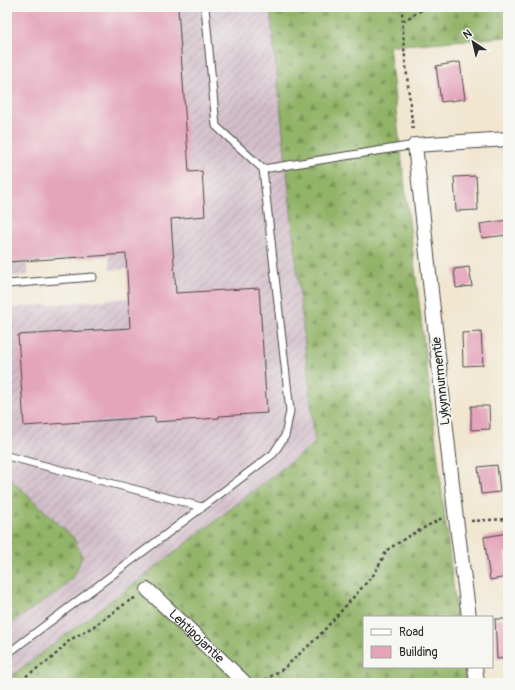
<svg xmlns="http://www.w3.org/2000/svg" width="515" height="690" font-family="Pangolin,sans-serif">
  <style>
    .industrial { fill: url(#industrial-furrows) }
    .forest { fill: url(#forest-firs); stroke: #5e704a }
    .building { fill: #e4a5bb }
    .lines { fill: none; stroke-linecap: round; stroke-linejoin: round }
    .service-casing { stroke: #494744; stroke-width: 9 }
    .minor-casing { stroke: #494744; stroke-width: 16 }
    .path { stroke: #494744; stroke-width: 2.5; stroke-dasharray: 3 3; stroke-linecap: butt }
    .service { stroke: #fff; stroke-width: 7 }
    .minor { stroke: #fff; stroke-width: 14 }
    .labels { text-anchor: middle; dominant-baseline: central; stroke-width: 4; stroke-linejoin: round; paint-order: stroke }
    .street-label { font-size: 13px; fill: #2b2b2b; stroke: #f6f6f2 }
  </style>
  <defs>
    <pattern id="industrial-furrows" width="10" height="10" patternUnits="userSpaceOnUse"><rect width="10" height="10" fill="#d1bdc9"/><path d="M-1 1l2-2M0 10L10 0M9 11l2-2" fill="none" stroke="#aa9aa3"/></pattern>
    <pattern id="forest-firs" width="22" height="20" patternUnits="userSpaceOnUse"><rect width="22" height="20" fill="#92b468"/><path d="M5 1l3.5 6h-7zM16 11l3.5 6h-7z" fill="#779356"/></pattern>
  </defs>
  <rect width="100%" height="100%" fill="#f6f6f2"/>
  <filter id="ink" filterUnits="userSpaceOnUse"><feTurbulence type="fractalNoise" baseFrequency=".025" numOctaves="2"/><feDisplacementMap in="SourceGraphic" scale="8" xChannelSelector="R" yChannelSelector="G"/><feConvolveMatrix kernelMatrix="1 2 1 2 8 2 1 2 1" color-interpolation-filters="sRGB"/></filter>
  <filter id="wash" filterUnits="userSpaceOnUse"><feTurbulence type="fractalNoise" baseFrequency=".012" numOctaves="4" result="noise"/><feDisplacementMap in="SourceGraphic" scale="16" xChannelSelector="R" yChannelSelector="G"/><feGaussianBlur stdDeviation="0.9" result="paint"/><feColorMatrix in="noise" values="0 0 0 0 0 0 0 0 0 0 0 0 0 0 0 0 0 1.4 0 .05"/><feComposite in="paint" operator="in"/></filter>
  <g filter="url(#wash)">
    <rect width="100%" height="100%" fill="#f1e7d1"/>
    <path class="industrial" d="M7,7H270L316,443L147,574L7,679V626L63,588L9,477L7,476V308L129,298L127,269L110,270L109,256L27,263L28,275L7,277Z"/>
    <g class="forest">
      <path d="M270,7H508V37L389,46L399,137L457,617H364V667H464L466,683H7V679L147,574L315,443Z"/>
      <path d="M7,476L73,537L82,556L76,572L63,588L7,626Z"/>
    </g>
    <g id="blocks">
      <g class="building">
        <path d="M7,7H178L189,172L202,171L205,216L171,219L176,293L259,288L267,413L219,416V418L155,422V417L24,426L18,335L130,328L126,254L7,262Z"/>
        <path d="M460,62L465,99L441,102L436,66Z"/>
        <path d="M476,176L478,210L456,211L454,177Z"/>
        <path d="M508,220V235L482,238L480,224Z"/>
        <path d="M469,267L472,286L456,288L454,269Z"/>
        <path d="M481,332L483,365L463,366L462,333Z"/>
        <path d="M471,406H489L490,429L471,430Z"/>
        <path d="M497,465L500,492L481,494L478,467Z"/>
        <path d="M508,533V553H505L508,577L490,580L484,537Z"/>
        <path d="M495,619H508V658L497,659Z"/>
      </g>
    </g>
  </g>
  <g filter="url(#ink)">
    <use href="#blocks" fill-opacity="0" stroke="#494744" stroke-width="1"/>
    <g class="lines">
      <defs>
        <g id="service">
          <path d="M263,169L415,145"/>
          <path d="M7,284L93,277"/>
          <path d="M7,456L202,507"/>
          <path d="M7,654L273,454L285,436L290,411L263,169L216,126L205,7"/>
        </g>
        <g id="minor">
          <path id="s1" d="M148,590L245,683"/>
          <path d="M469,617L455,511L415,145L508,139"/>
          <path d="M475,667L477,683"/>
        </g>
      </defs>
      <use href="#service" class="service-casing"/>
      <use href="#minor" class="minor-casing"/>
      <g class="path">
        <path d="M400,7L402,11L404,48L413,131"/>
        <path d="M403,21L427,7"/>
        <path d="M471,521L508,519"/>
        <path d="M16,683L51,659L70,640L94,626L132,599L136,598"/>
        <path d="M260,683L283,669L318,637L375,573L387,550L409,536L442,518"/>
      </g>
      <use href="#service" class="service"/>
      <use href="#minor" class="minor"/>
    </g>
  </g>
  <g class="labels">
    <g class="street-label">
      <text transform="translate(441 381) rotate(-96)">Lykynnurmentie</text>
      <text stroke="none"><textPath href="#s1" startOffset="67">Lehtipojantie</textPath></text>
    </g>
  </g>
  <rect width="515" height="690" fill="none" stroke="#f6f6f2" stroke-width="24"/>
  <rect x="363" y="616" width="130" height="52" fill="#f6f6f2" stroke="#a5a5a2"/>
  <rect x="371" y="629" width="20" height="6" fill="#ffffff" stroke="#a5a5a2"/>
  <text x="399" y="636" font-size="12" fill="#2b2b2b">Road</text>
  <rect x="371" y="646" width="20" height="12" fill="#e4a5bb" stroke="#a5a5a2"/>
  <text x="399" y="656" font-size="12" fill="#2b2b2b">Building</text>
  <g transform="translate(473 42) rotate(325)" stroke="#f6f6f2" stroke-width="3" paint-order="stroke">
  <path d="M0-3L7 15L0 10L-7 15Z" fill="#2b2b2b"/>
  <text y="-6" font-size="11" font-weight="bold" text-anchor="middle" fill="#2b2b2b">N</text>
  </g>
</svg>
